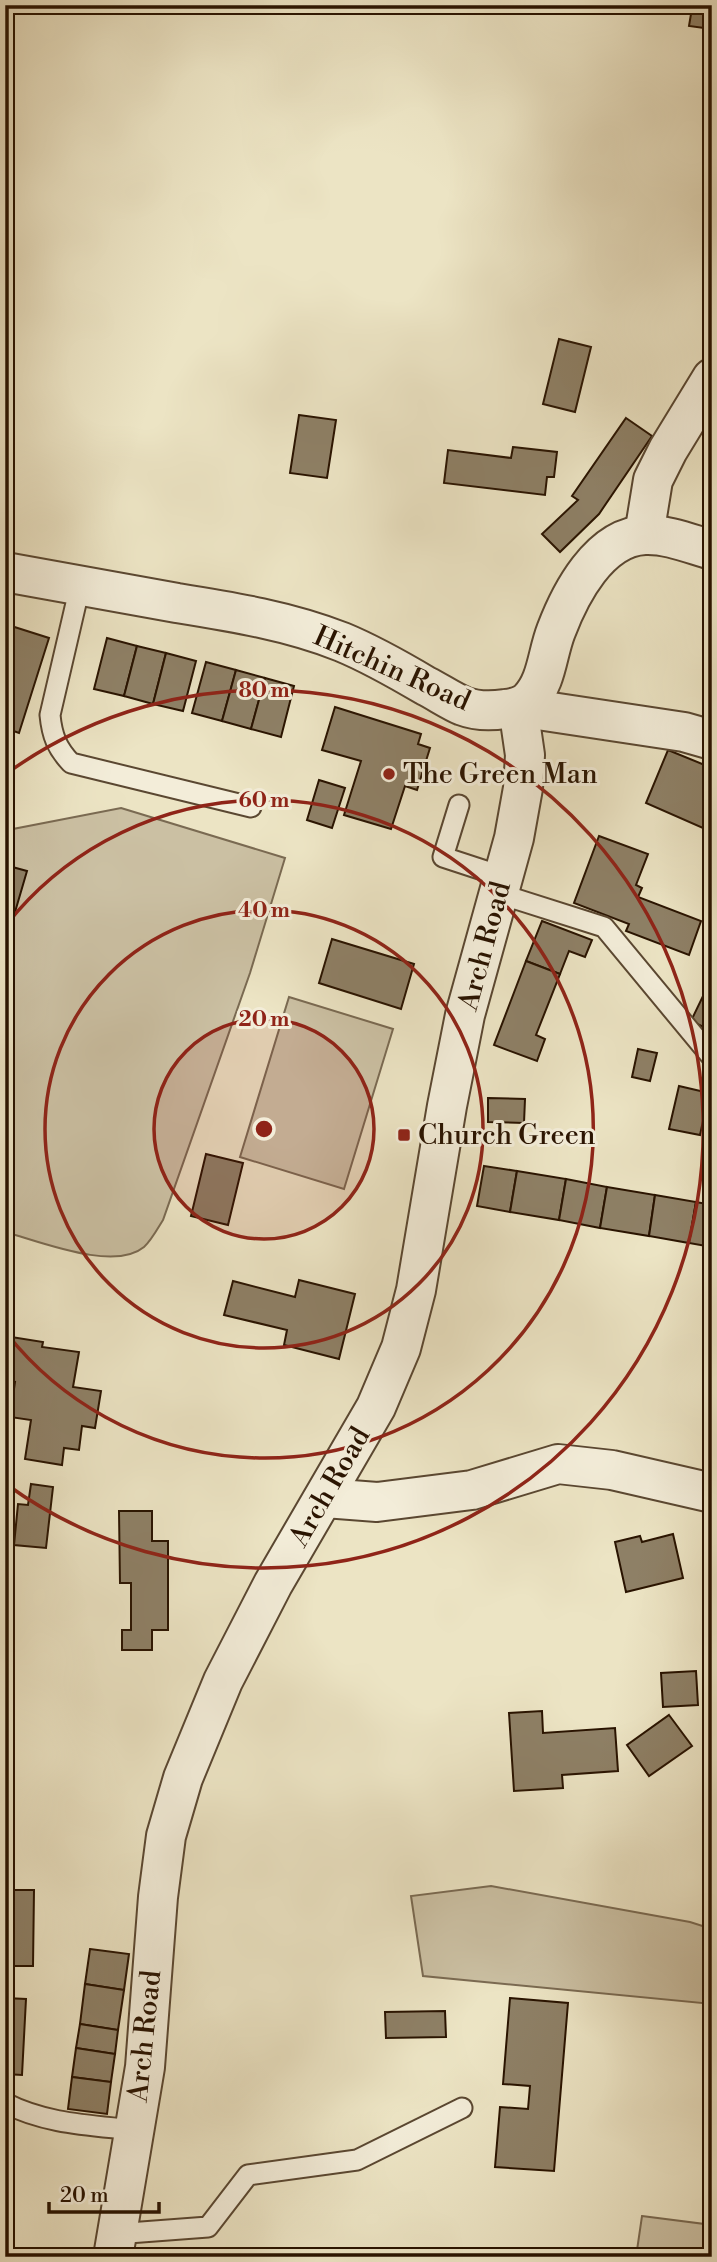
<svg xmlns="http://www.w3.org/2000/svg" width="717" height="2262" font-family="'Libre Bodoni',serif">
  <style>
    .green { fill: #cbc0a3; stroke: #7a6a52; stroke-width: 2 }
    .building { fill: #8e8066; stroke: #291300; stroke-width: 2 }
    .lines { fill: none; stroke-linecap: round; stroke-linejoin: round }
    .service-casing { stroke: #5a4731; stroke-width: 23 }
    .minor-casing { stroke: #5a4731; stroke-width: 42 }
    .tertiary-casing { stroke: #5a4731; stroke-width: 42 }
    .service { stroke: #f3edd9; stroke-width: 19 }
    .minor { stroke: #f3edd9; stroke-width: 38 }
    .tertiary { stroke: #f3edd9; stroke-width: 38 }
    .ring { fill: none; stroke: #8f2418; stroke-width: 3.5 }
    .poi-dot { fill: #8f2418; stroke: #f3edd9; stroke-width: 2.5 }
    .labels { text-anchor: middle; dominant-baseline: central; stroke-width: 6; stroke-linejoin: round; paint-order: stroke }
    .street-label { font-size: 28px; fill: #291300; stroke: #f3edd9 }
    .poi-label { font-size: 28px; fill: #291300; stroke: #f3edd9; text-anchor: start }
    .centre { fill: #8f2418; stroke: #f3edd9; stroke-width: 3.5 }
    .ring-label { font-size: 21px; text-anchor: middle; font-weight: bold; fill: #8f2418; stroke: #f3edd9; stroke-width: 6; stroke-linejoin: round; paint-order: stroke }
  </style>
  <rect width="100%" height="100%" fill="#ece4c4"/>
  <filter id="stains"><feTurbulence type="fractalNoise" baseFrequency=".00286" numOctaves="4"/><feColorMatrix values="0 0 0 0 .2 0 0 0 0 .09 0 0 0 0 .02 0 0 0 .5 -.17"/></filter>
  <radialGradient id="worn" r=".72"><stop offset=".6" stop-color="#630" stop-opacity="0"/><stop offset="1" stop-color="#630" stop-opacity=".3"/></radialGradient>
  <g class="green">
    <path d="M121,808L285,858L250,973L163,1220C158,1228 151,1241 144,1247C114,1272 39,1241 5,1232V835L13,829Z"/>
    <path d="M289,997L393,1029L344,1189L240,1157Z"/>
    <path d="M491,1886L690,1922L712,1929V2004L423,1976L411,1896Z"/>
    <path d="M642,2216L712,2225V2257H636Z"/>
  </g>
  <g class="building">
    <path d="M640,5H712V29L689,26L691,14Z"/>
    <path d="M559,339L591,347L575,412L543,404Z"/>
    <path d="M299,415L336,420L327,478L290,473Z"/>
    <path d="M626,418L652,436L599,514L560,552L542,534L578,500L572,496Z"/>
    <path d="M513,447L557,452L554,477H547L545,495L444,483L448,450L511,458Z"/>
    <path d="M5,624L49,638L19,733L5,728Z"/>
    <path d="M107,638L137,646L124,696L94,689Z"/>
    <path d="M137,646L166,653L153,704L124,696Z"/>
    <path d="M166,653L196,661L183,711L153,704Z"/>
    <path d="M206,662L236,670L222,721L192,713Z"/>
    <path d="M236,670L265,678L251,729L222,721Z"/>
    <path d="M265,678L294,686L281,737L251,729Z"/>
    <path d="M335,707L421,734L418,744L430,748L417,790L405,786L391,829L344,815L361,761L322,750Z"/>
    <path d="M668,750L712,768V832L646,803Z"/>
    <path d="M319,780L345,788L332,828L307,820Z"/>
    <path d="M599,836L648,854L636,885L642,888L638,897L701,921L689,955L626,931L629,924L574,903Z"/>
    <path d="M5,865L27,871L8,936L5,935Z"/>
    <path d="M542,921L592,940L585,957L569,951L560,974L526,961Z"/>
    <path d="M332,939L414,964L401,1009L319,983Z"/>
    <path d="M526,961L560,974L536,1035L545,1039L537,1061L494,1045Z"/>
    <path d="M703,996L712,1000V1031L691,1021Z"/>
    <path d="M638,1049L657,1053L650,1081L632,1077Z"/>
    <path d="M679,1086L709,1093L700,1135L669,1129Z"/>
    <path d="M488,1098L525,1099L524,1123L488,1122Z"/>
    <path d="M206,1154L243,1163L228,1225L191,1216Z"/>
    <path d="M484,1166L517,1171L510,1212L477,1206Z"/>
    <path d="M517,1171L566,1179L559,1220L510,1212Z"/>
    <path d="M566,1179L607,1187L600,1228L559,1220Z"/>
    <path d="M607,1187L655,1195L649,1236L600,1228Z"/>
    <path d="M655,1195L696,1202L689,1243L649,1236Z"/>
    <path d="M696,1202L712,1205V1247L689,1243Z"/>
    <path d="M299,1280L355,1294L339,1359L284,1345L287,1330L224,1315L233,1281L295,1297Z"/>
    <path d="M5,1336L43,1342L42,1347L79,1352L73,1387L101,1391L95,1428L82,1426L79,1450L64,1448L62,1465L25,1459L31,1420L10,1417L15,1382L5,1381Z"/>
    <path d="M31,1484L53,1487L46,1548L14,1545L18,1504L28,1505Z"/>
    <path d="M119,1511H152V1541H168V1630H152V1650H122V1630H131V1583H120Z"/>
    <path d="M673,1534L683,1578L626,1592L615,1542L640,1536L642,1542Z"/>
    <path d="M696,1671L698,1705L663,1707L661,1673Z"/>
    <path d="M542,1711L543,1733L615,1728L618,1771L562,1775L563,1788L514,1791L509,1713Z"/>
    <path d="M669,1715L692,1746L649,1776L627,1745Z"/>
    <path d="M5,1890H34L33,1966H5Z"/>
    <path d="M90,1949L129,1954L124,1990L85,1984Z"/>
    <path d="M85,1984L124,1990L118,2030L80,2024Z"/>
    <path d="M5,1998L26,1999L22,2075L5,2074Z"/>
    <path d="M510,1998L568,2003L554,2171L495,2167L500,2107L528,2109L530,2086L503,2084Z"/>
    <path d="M445,2011L446,2037L386,2038L385,2012Z"/>
    <path d="M80,2024L118,2030L115,2054L76,2048Z"/>
    <path d="M76,2048L115,2054L111,2082L72,2077Z"/>
    <path d="M72,2077L111,2082L107,2114L68,2109Z"/>
    <path d="M261,2251L365,2254V2257H261Z"/>
  </g>
  <g class="lines">
    <defs>
      <g id="service">
        <path d="M80,586L50,715C52,736 57,748 71,763L251,807"/>
        <path d="M459,805L443,857L504,877"/>
        <path d="M500,894L604,927L710,1055"/>
        <path d="M5,2103C46,2124 89,2125 134,2130"/>
        <path d="M115,2234L208,2227L248,2175L357,2160L462,2108"/>
      </g>
      <g id="minor">
        <path d="M518,707L684,732L712,740"/>
        <path d="M325,1498L377,1502L472,1490L558,1464L612,1470L712,1493"/>
      </g>
      <g id="tertiary">
        <path d="M644,535L653,480L668,450L712,378"/>
        <path d="M5,572C63,583 120,593 177,603C233,612 289,621 342,642C371,654 399,670 426,686C438,692 451,701 463,706C476,711 492,711 505,709C514,708 523,706 529,700C547,682 547,654 556,631C570,594 599,537 645,535C667,534 691,544 712,550"/>
        <path d="M113,2257L145,2067L158,1897L166,1836L183,1778L223,1681L273,1584L376,1407L401,1348L416,1290L447,1106L465,1015L514,838L523,788L525,755L518,707"/>
      </g>
    </defs>
    <use href="#service" class="service-casing"/>
    <use href="#minor" class="minor-casing"/>
    <use href="#tertiary" class="tertiary-casing"/>
    <use href="#service" class="service"/>
    <use href="#minor" class="minor"/>
    <use href="#tertiary" class="tertiary"/>
  </g>
  <circle cx="264" cy="1129" r="110" fill="#8f2418" fill-opacity=".12"/>
  <g class="ring">
    <circle cx="264" cy="1129" r="110"/>
    <circle cx="264" cy="1129" r="219"/>
    <path d="M7 924A329 329 0 1 1 7 1334"/>
    <path d="M6 774A439 439 0 1 1 6 1484"/>
  </g>
  <g class="poi-dot">
    <circle cx="389" cy="774" r="7"/>
    <rect x="397" y="1128" width="14" height="14" rx="3.5"/>
  </g>
  <g class="labels">
    <g class="street-label">
      <text transform="translate(392 669) rotate(24)">Hitchin Road</text>
      <text transform="translate(485 946) rotate(-75)">Arch Road</text>
      <text transform="translate(330 1487) rotate(-60)">Arch Road</text>
      <text transform="translate(145 2036) rotate(-84)">Arch Road</text>
    </g>
    <g class="poi-label">
      <text x="403" y="774">The Green Man</text>
      <text x="418" y="1135">Church Green</text>
    </g>
  </g>
  <circle cx="264" cy="1129" r="10" class="centre"/>
  <g class="ring-label">
    <text x="264" y="697">80 m</text>
    <text x="264" y="807">60 m</text>
    <text x="264" y="917">40 m</text>
    <text x="264" y="1026">20 m</text>
  </g>
  <rect width="717" height="2262" fill="none" stroke="#ece4c4" stroke-width="28"/>
  <rect x="7" y="7" width="703" height="2248" fill="none" stroke="#291300" stroke-width="3.5"/>
  <rect x="14" y="14" width="689" height="2234" fill="none" stroke="#291300" stroke-width="2"/>
  <path d="M49 2202v10h110v-10" fill="none" stroke="#291300" stroke-width="3.5"/>
  <text x="60" y="2202" font-size="21" fill="#291300" stroke="#f3edd9" stroke-width="5" paint-order="stroke">20 m</text>
  <rect width="100%" height="100%" filter="url(#stains)"/>
  <rect width="100%" height="100%" fill="url(#worn)"/>
</svg>
